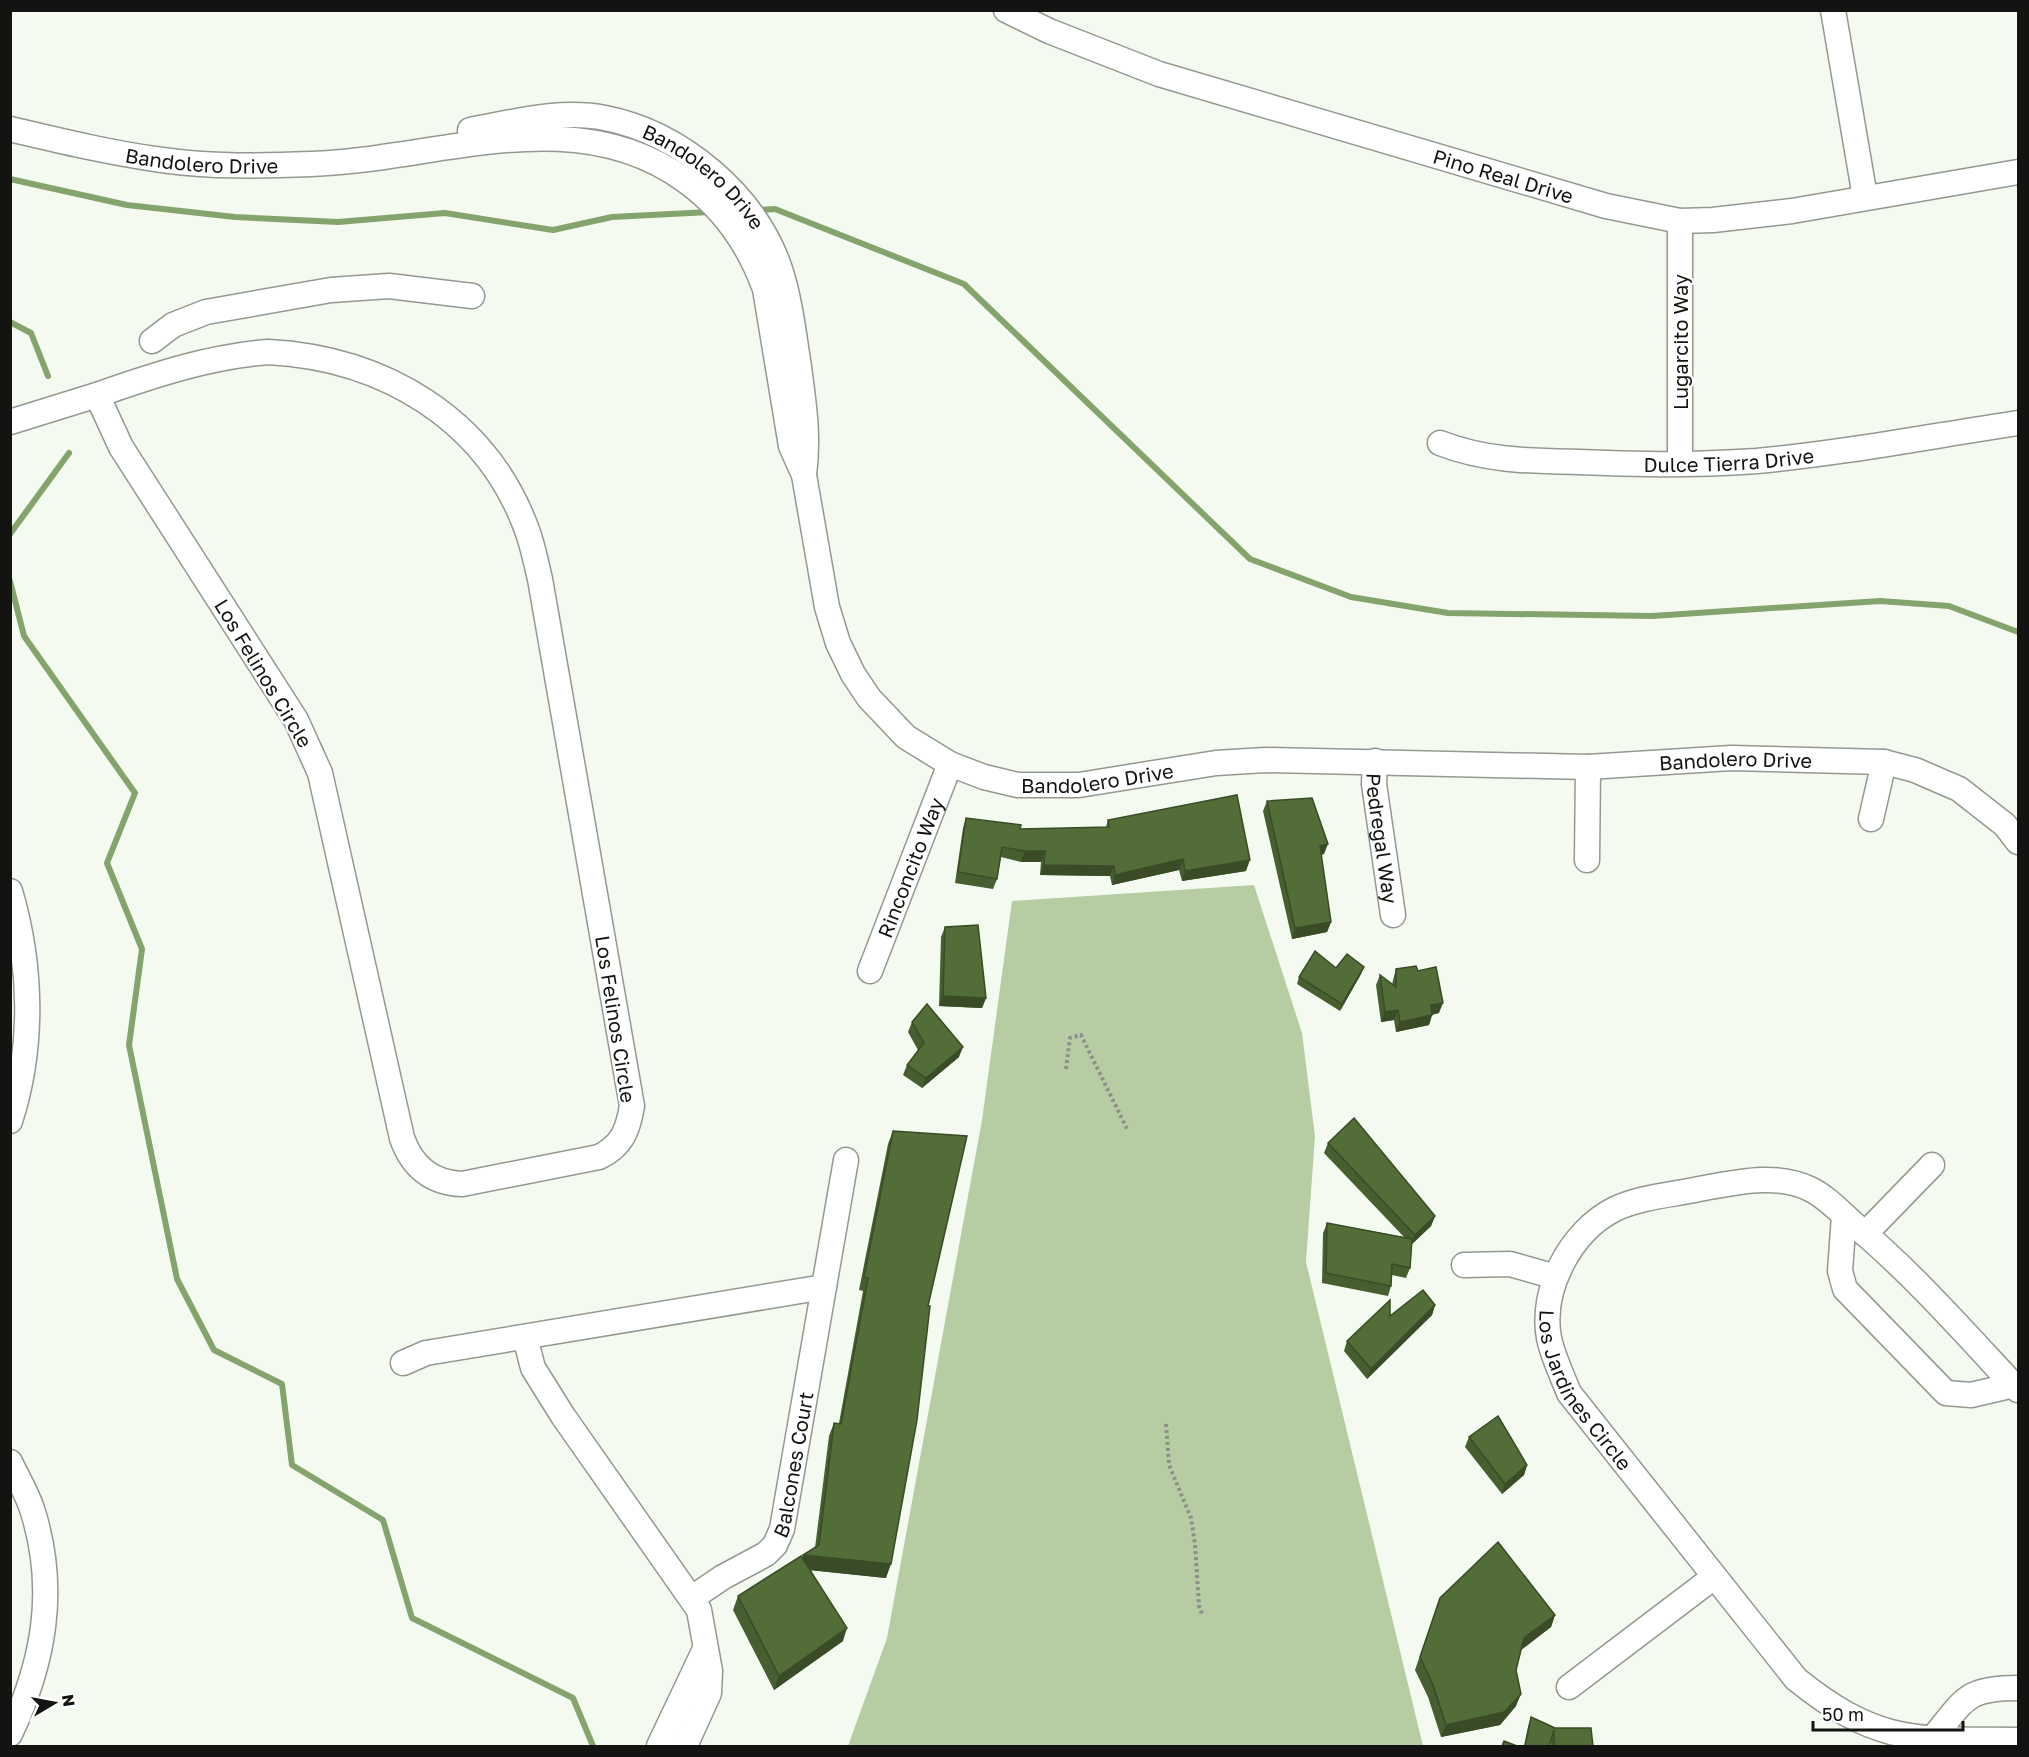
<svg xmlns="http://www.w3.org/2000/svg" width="2029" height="1757" font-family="'Golos Text',sans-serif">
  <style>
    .green { fill: #b6cda3 }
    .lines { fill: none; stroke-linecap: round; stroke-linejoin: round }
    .stream { stroke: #85a36c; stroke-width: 6 }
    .minor-casing { stroke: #949990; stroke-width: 27 }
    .path { stroke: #8c9089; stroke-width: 4; stroke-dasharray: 3 3; stroke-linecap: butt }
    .minor { stroke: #fff; stroke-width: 24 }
    .wall { fill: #475e30 }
    .shaded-wall { fill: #394c27 }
    .building { fill: #526d38; stroke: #394c27; stroke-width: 1.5 }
    .labels { text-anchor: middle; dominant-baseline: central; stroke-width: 4.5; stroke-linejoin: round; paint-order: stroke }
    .street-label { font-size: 20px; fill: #131411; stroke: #fff }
  </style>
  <rect width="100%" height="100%" fill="#f4faf0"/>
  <path class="green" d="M1254,885L1302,1033L1315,1136L1306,1262L1423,1746H848L887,1638L982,1120L1012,901Z"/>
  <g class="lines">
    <g class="stream">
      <path d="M10,179L127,205L235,217L338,222L445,213L553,230L612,217L710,212"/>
      <path d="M757,210L775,209L964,284L1250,559L1351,597L1448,613L1652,616L1880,601L1949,606L2018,632"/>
      <path d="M10,322L31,333L48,376"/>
      <path d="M10,534L69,453"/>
      <path d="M10,581L24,636L135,793L107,863L142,949L129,1045L177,1279L214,1350L282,1384L292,1465L383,1520L412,1618L573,1698L593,1746"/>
    </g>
    <defs>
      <g id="minor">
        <path id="s1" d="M1006,10L1049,31L1159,74L1606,206L1680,221L1713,220L1792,211L2018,172"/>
        <path d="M1833,10L1865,197"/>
        <path id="s2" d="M10,129C61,141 110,153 162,160C211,167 262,166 311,164C437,160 574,99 686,181C725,209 749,245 765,289L791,446L804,475L827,607L838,643L853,674L869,698L906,737L950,764L984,777L1018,785H1079L1216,763L1265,760L1588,767L1731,758L1884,762L1915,770L1959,789L2005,825L2018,842"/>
        <path id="s3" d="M470,130C514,122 561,109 605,118C681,133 755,195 780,269C790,299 794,335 799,367C804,405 809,436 804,475"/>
        <path d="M152,341L173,325L206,312L331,290L389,286L472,296"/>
        <path d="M268,352C383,358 486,418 527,530C533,546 536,563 540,579L632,1106C628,1130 622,1146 599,1157L462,1184C432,1183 412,1167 402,1138L320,773L296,720L121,447L97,395C154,375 208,357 268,352Z"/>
        <path d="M10,422L97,395"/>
        <path id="s4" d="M1440,443C1486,461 1531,461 1579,462C1638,465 1698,465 1757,461C1844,453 1932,436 2018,423"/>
        <path d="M1680,463V221"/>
        <path id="s5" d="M1375,761L1374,784L1393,915"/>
        <path d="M1871,819L1884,762"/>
        <path d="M1587,860L1588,767"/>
        <path d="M10,891C32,966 34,1047 10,1121"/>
        <path id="s6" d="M870,971L950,764"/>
        <path d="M1844,1216L1840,1271L1845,1289L1946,1393L1971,1395L2014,1385"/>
        <path d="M1865,1234L1932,1165"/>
        <path d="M1464,1265L1510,1264L1556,1277"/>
        <path d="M525,1337L533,1368L563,1416L699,1610L710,1671L709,1693L685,1746"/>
        <path d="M403,1363L426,1353L824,1287"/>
        <path id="s7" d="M2018,1390C1966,1334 1914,1275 1856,1226C1842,1214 1827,1197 1810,1189C1775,1172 1734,1183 1699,1189C1671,1195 1640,1197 1615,1209C1571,1231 1540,1289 1549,1338C1553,1357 1562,1375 1569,1393L1796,1679C1879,1746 1918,1739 2018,1740"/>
        <path d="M10,1462C18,1479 28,1495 33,1512C57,1590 44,1662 10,1734"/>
        <path id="s8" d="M692,1598L723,1577L766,1554L775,1545L782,1529L846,1160"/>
        <path d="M1569,1687L1714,1577"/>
        <path d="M1932,1739C1965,1700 1964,1688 2018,1688"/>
        <path d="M659,1746L705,1649"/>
      </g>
    </defs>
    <use href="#minor" class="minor-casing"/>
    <g class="path">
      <path d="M1066,1069L1070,1038L1081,1035L1127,1129"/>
      <path d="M1166,1424L1169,1465L1191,1518L1195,1544L1199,1606L1202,1614"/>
    </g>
    <use href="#minor" class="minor"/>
  </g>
  <g class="wall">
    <path d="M1267,801L1324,854L1321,855L1331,922L1327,932L1292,939L1263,811Z"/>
    <path d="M966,818L1020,829L1106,827L1108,820L1246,871L1182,881L1179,870L1112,885L1110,876L1040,875L1041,862H1021L1001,857L997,879L993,889L955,883L963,828Z"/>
    <path d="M945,927L986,998L982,1008L939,1006L941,937Z"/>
    <path d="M1336,968L1361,974L1340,1011L1297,984L1299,977Z"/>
    <path d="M1396,969L1418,971L1439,1013L1432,1015L1429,1025L1396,1032L1394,1020L1381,1022L1376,985L1380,975L1392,985L1393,980Z"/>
    <path d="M912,1022L959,1057L922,1088L903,1075L907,1065L918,1050L908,1032Z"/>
    <path d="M893,1131L928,1306L886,1578L811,1570L843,1641L774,1690L733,1610L738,1596L802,1557L815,1548L829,1436L834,1423H839L863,1291L859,1290L888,1144Z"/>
    <path d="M1328,1143L1435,1216L1431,1226L1412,1244L1410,1268L1406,1278L1392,1275L1391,1286L1388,1296L1322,1283L1323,1233L1327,1223L1404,1237L1324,1153Z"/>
    <path d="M1435,1305L1432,1315L1367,1379L1344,1351L1347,1341L1390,1316Z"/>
    <path d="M1469,1437L1527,1465L1524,1475L1502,1494L1465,1447Z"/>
    <path d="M1440,1598L1555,1615L1551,1627L1521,1649L1516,1670V1706L1500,1725L1441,1737L1428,1697L1415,1670Z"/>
    <path d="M1531,1717L1593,1746H1551L1550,1742L1549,1746H1524L1528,1727Z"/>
  </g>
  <g class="shaded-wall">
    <path d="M1328,844L1324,854L1316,856L1320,846Z"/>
    <path d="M1025,851H1045L1041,862H1021Z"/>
    <path d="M1183,859L1179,870L1112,885L1115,875Z"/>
    <path d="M1250,860L1246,871L1182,881L1185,871Z"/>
    <path d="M1044,865L1114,866L1110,876L1040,875Z"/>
    <path d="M1331,922L1327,932L1292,939L1295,928Z"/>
    <path d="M1364,967L1361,974L1340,1011L1342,1004Z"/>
    <path d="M943,996L986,998L982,1008L939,1006Z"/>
    <path d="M1443,1003L1439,1013L1427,1015L1431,1005Z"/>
    <path d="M1398,1010L1394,1020L1381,1022L1385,1012Z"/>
    <path d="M1432,1015L1429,1025L1396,1032L1400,1022Z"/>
    <path d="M963,1047L959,1057L922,1088L926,1078Z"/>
    <path d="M1435,1216L1431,1226L1411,1245L1415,1235Z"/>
    <path d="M1435,1305L1432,1315L1367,1379L1371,1369Z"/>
    <path d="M1527,1465L1524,1475L1502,1494L1505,1484Z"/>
    <path d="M803,1555L891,1564L886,1578L798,1569Z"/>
    <path d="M1555,1615L1551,1627L1520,1651L1524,1638Z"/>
    <path d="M847,1628L843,1641L774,1690L779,1676Z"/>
    <path d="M1521,1694L1516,1706L1500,1725L1441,1737L1446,1725Z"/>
  </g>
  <g class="building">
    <path d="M1237,795L1250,860L1185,871L1183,859L1115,875L1114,866L1044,865L1045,851H1025L1002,847L997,879L958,872L966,818L1021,825L1020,829L1109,827L1108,820Z"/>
    <path d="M1312,798L1328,844L1320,846L1331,922L1295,928L1267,801Z"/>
    <path d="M978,925L986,998L943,996L945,927Z"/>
    <path d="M1315,951L1336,968L1347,954L1364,967L1342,1004L1299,977Z"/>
    <path d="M1416,966L1418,971L1436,967L1443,1003L1431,1005L1432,1015L1400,1022L1398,1010L1385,1012L1380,975L1396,987V969Z"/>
    <path d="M927,1004L963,1047L926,1078L907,1065L924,1043L912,1022Z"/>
    <path d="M1354,1118L1435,1216L1415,1235L1328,1143Z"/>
    <path d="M893,1131L967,1136L928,1306H930L917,1420L891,1564L803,1555L819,1545L834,1423L841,1424L868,1278L864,1277Z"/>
    <path d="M1327,1223L1412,1239L1410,1268L1392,1264L1391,1286L1326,1273Z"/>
    <path d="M1423,1290L1435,1305L1371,1369L1347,1341L1390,1300V1316Z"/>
    <path d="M1498,1416L1527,1465L1505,1484L1469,1437Z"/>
    <path d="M1498,1542L1555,1615L1524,1638L1516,1670L1521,1694L1504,1712L1446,1725L1433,1685L1420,1657L1440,1598Z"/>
    <path d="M801,1556L847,1628L779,1676L738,1596Z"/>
    <path d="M1531,1717L1555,1728H1591L1593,1746H1554V1730L1549,1746H1525Z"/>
    <path d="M1504,1741L1517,1746H1502Z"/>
  </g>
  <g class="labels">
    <g class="street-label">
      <text stroke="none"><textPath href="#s2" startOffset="195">Bandolero Drive</textPath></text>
      <text stroke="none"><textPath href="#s1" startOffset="525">Pino Real Drive</textPath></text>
      <text stroke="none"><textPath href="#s3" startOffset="254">Bandolero Drive</textPath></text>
      <text transform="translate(1680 342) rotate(-90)">Lugarcito Way</text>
      <text stroke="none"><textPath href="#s4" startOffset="291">Dulce Tierra Drive</textPath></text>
      <text transform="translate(264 673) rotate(59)">Los Felinos Circle</text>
      <text stroke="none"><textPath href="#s2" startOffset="2148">Bandolero Drive</textPath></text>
      <text stroke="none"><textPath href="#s2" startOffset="1508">Bandolero Drive</textPath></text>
      <text stroke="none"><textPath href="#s5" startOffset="78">Pedregal Way</textPath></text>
      <text stroke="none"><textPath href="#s6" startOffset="111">Rinconcito Way</textPath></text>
      <text transform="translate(616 1019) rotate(81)">Los Felinos Circle</text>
      <text stroke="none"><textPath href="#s7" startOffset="706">Los Jardines Circle</textPath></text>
      <text stroke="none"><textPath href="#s8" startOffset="182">Balcones Court</textPath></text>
    </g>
  </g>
  <rect width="2029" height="1757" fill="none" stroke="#131411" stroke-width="24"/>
  <g transform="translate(54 1703) rotate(80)" stroke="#ffffff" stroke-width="4.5" paint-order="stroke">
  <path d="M0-4.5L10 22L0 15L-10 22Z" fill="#131411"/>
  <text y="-9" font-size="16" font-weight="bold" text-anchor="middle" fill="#131411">N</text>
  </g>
  <path d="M1813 1721v9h150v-9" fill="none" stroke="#131411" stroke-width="3"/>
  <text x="1822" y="1721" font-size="18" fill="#131411" stroke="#ffffff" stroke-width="4.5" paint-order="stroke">50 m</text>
</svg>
